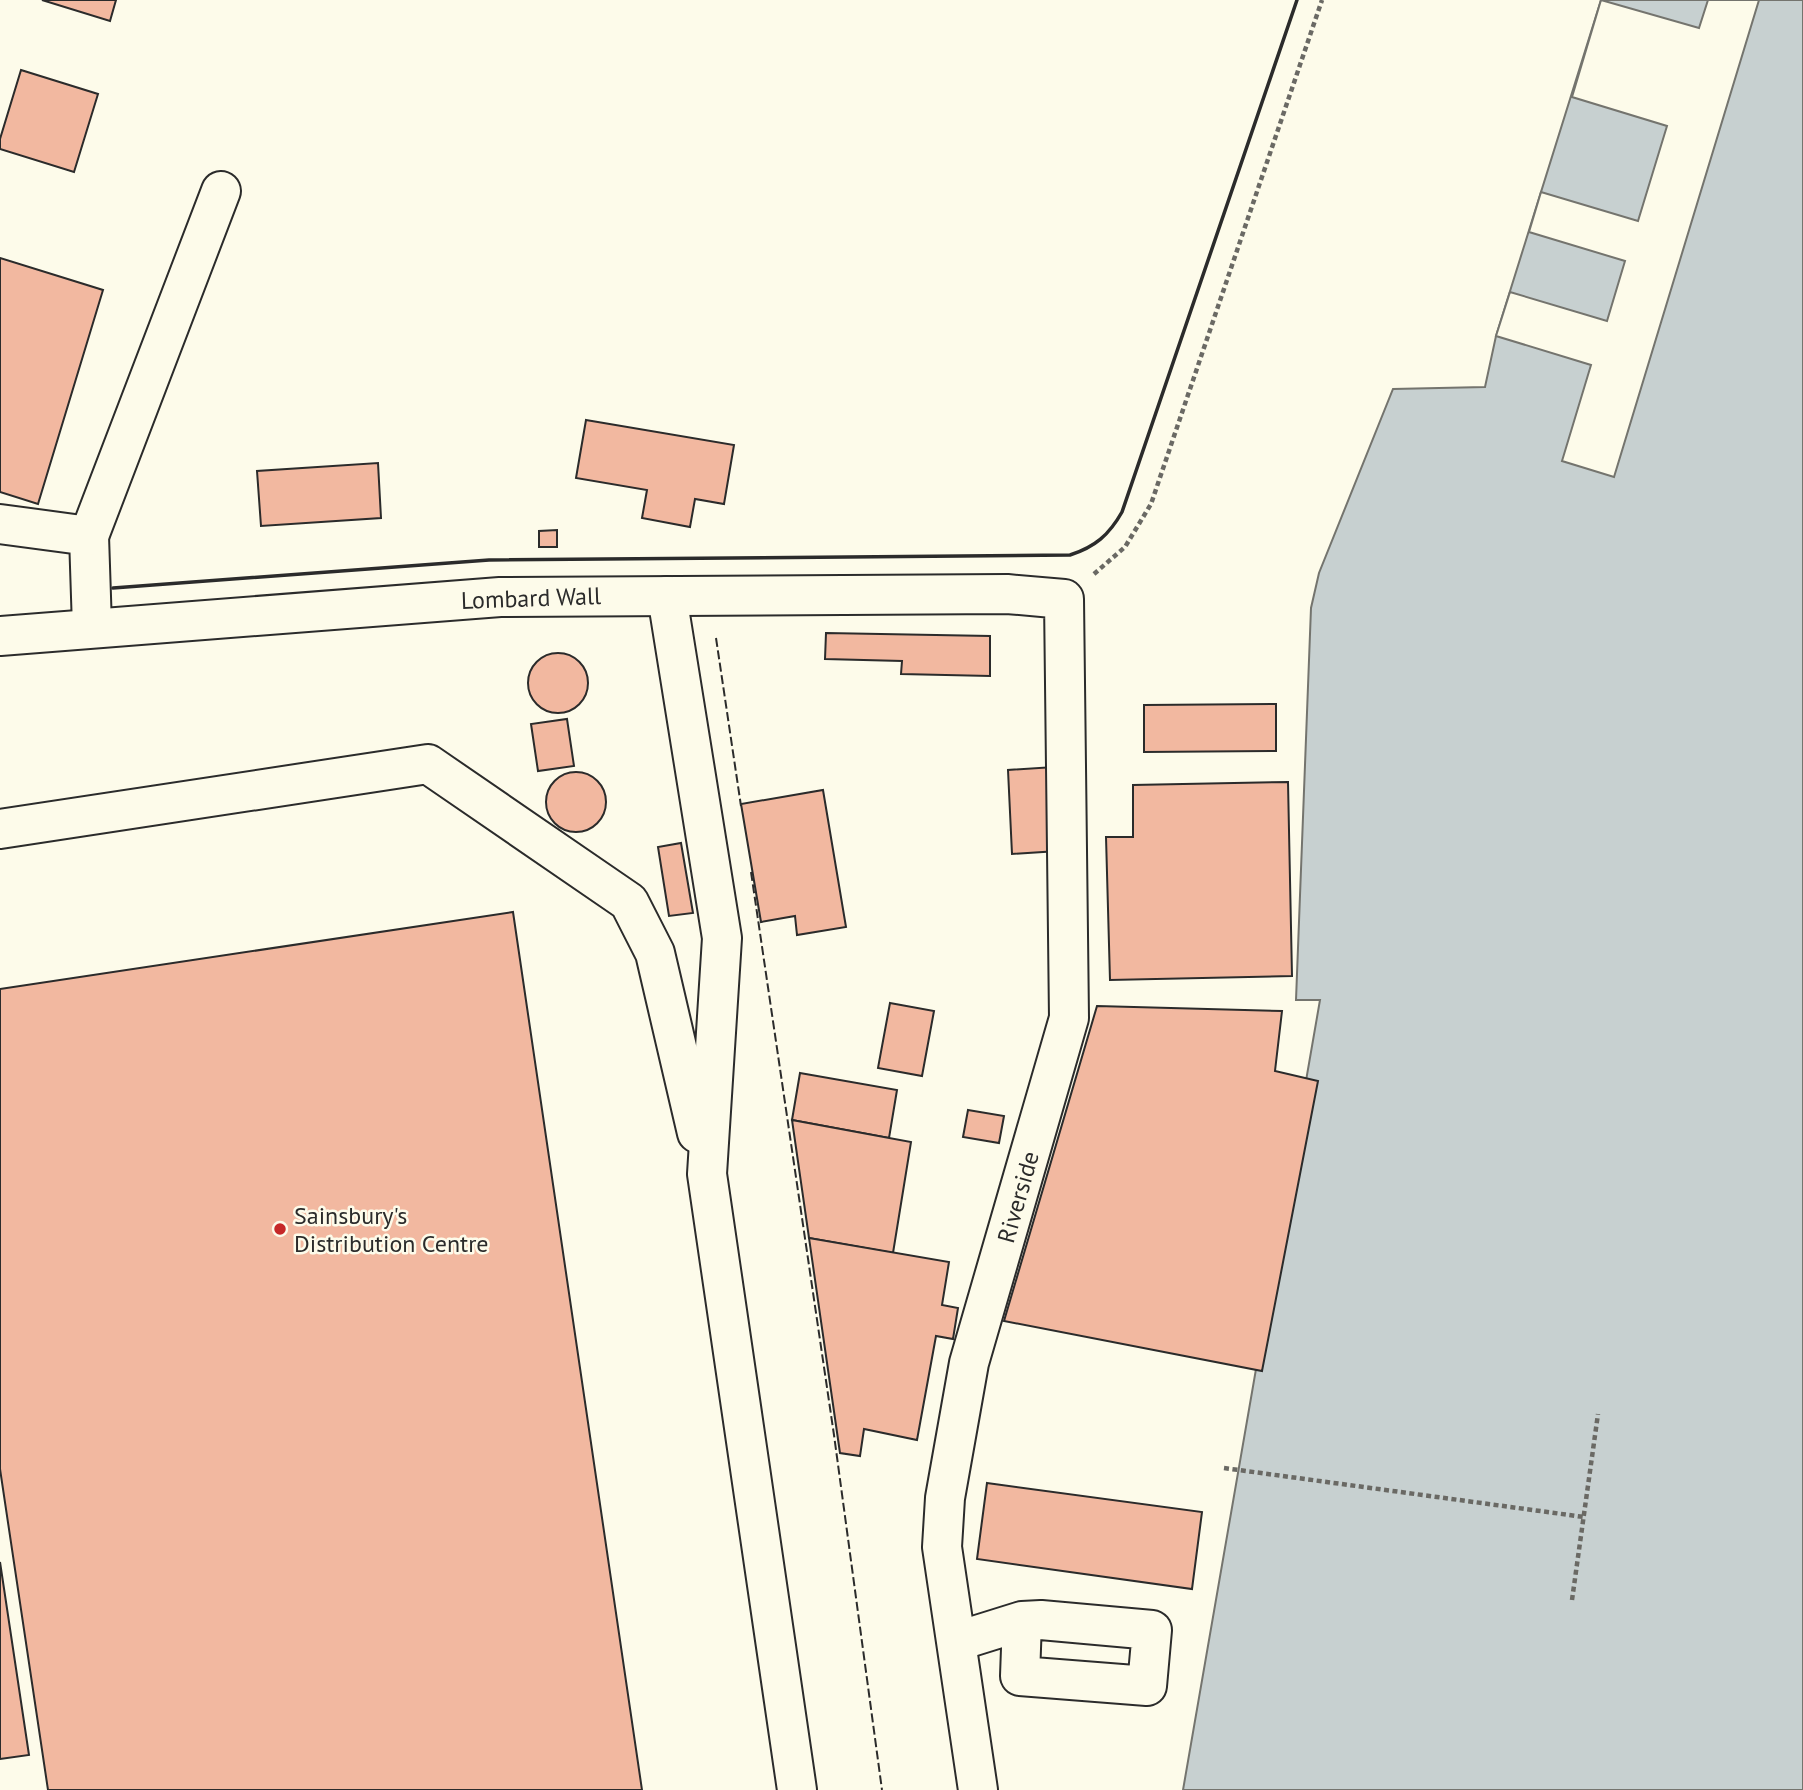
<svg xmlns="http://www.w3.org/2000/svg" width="1803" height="1790" font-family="'PT Sans',sans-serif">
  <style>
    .water { fill: #c7d0d0; stroke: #74746e; stroke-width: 2 }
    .pier { fill: #fdfbea; stroke: #74746e; stroke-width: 2 }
    .building { fill: #f2b8a0; stroke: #2b2b2b; stroke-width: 2 }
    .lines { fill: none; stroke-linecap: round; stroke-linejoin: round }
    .minor-casing { stroke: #2b2b2b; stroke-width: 42 }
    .path { stroke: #6a6964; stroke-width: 4.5; stroke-dasharray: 5 3.5; stroke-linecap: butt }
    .minor { stroke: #fdfbea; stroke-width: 38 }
    .fence { stroke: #2b2b2b; stroke-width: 2; stroke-dasharray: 9 3.5; stroke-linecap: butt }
    .wall { stroke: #2b2b2b; stroke-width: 3.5 }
    .poi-dot { fill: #c62828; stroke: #fdfbea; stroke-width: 2.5 }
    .labels { text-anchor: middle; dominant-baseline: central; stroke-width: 5; stroke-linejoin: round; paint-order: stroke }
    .street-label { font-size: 24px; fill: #2b2b2b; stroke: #fdfbea }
    .poi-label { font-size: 24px; fill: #2b2b2b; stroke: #fdfbea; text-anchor: start }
  </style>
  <rect width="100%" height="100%" fill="#fdfbea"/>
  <path class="water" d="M1601,0H1803V1790H1183L1320,1000H1296L1311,608L1319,573L1393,389L1485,387L1496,336Z"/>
  <path class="pier" d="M1601,0L1699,28L1708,0H1759L1614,477L1562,461L1591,365L1496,336L1510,292L1607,321L1625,261L1529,232L1541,192L1638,221L1667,126L1572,97Z"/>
  <g class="building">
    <path d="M42,0H116L110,21Z"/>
    <path d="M21,70L98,94L74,172L0,149V139Z"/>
    <path d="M0,258L103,290L38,504L0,492Z"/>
    <path d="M586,420L734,445L724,504L695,499L690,527L642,518L647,490L576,478Z"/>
    <path d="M378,463L381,518L261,526L257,471Z"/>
    <path d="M557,530V547H539V531Z"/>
    <path d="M826,633L990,636V676L901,674L902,661L825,659Z"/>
    <circle cx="558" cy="683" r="30"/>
    <path d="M1276,704V751L1144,752V705Z"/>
    <path d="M567,719L574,766L538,771L531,724Z"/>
    <path d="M1054,767L1058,851L1012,854L1008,770Z"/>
    <circle cx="576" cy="802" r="30"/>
    <path d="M1288,782L1292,976L1110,980L1106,837H1133V785Z"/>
    <path d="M823,790L846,927L797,935L795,916L761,922L741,804Z"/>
    <path d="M681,843L693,913L669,916L658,847Z"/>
    <path d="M513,912L642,1790H48L0,1469V989Z"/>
    <path d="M890,1003L934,1011L922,1076L878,1068Z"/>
    <path d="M1097,1006L1282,1011L1275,1071L1318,1081L1262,1371L1004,1321Z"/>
    <path d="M800,1073L897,1090L889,1138L792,1120Z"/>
    <path d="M968,1110L1004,1116L999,1143L963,1137Z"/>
    <path d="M792,1120L911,1142L893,1253L809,1238Z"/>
    <path d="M809,1238L949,1262L942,1305L958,1308L953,1339L936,1336L917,1440L864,1429L860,1456L840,1453Z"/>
    <path d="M987,1483L1202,1512L1192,1589L977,1559Z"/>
    <path d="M0,1562L29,1755L0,1759Z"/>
  </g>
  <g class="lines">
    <defs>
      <g id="minor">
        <path d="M0,524L89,536L92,627"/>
        <path d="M89,536L221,191"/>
        <path d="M667,596L722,938L707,1174L797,1790"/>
        <path d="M0,636L500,597L1007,594L1064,599L1069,1018L969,1363L945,1498L942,1547L978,1790"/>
        <path d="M0,829L428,764L629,902L655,953L697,1133"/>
        <path d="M958,1641L1022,1621L1041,1620L1152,1630L1147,1686L1020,1676L1022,1621"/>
      </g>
    </defs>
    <use href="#minor" class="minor-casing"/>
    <g class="path">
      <path d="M1094,574L1125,547L1151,504L1322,0"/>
      <path d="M1224,1468L1584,1517"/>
      <path d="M1572,1600L1598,1414"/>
    </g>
    <use href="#minor" class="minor"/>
    <g class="fence">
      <path d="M716,638L741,806"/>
      <path d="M751,872L834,1435L882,1790"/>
    </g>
    <path class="wall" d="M113,588L489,560L1070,555C1095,547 1109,535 1122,512L1297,0"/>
  </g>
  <circle class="poi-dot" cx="280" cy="1229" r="7"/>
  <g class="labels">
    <g class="street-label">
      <text transform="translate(531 598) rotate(-2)">Lombard Wall</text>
      <text transform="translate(1018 1197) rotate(-74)">Riverside</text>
    </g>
    <g class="poi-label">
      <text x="294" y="1215">Sainsbury's<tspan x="294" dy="28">Distribution Centre</tspan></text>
    </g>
  </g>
</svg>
